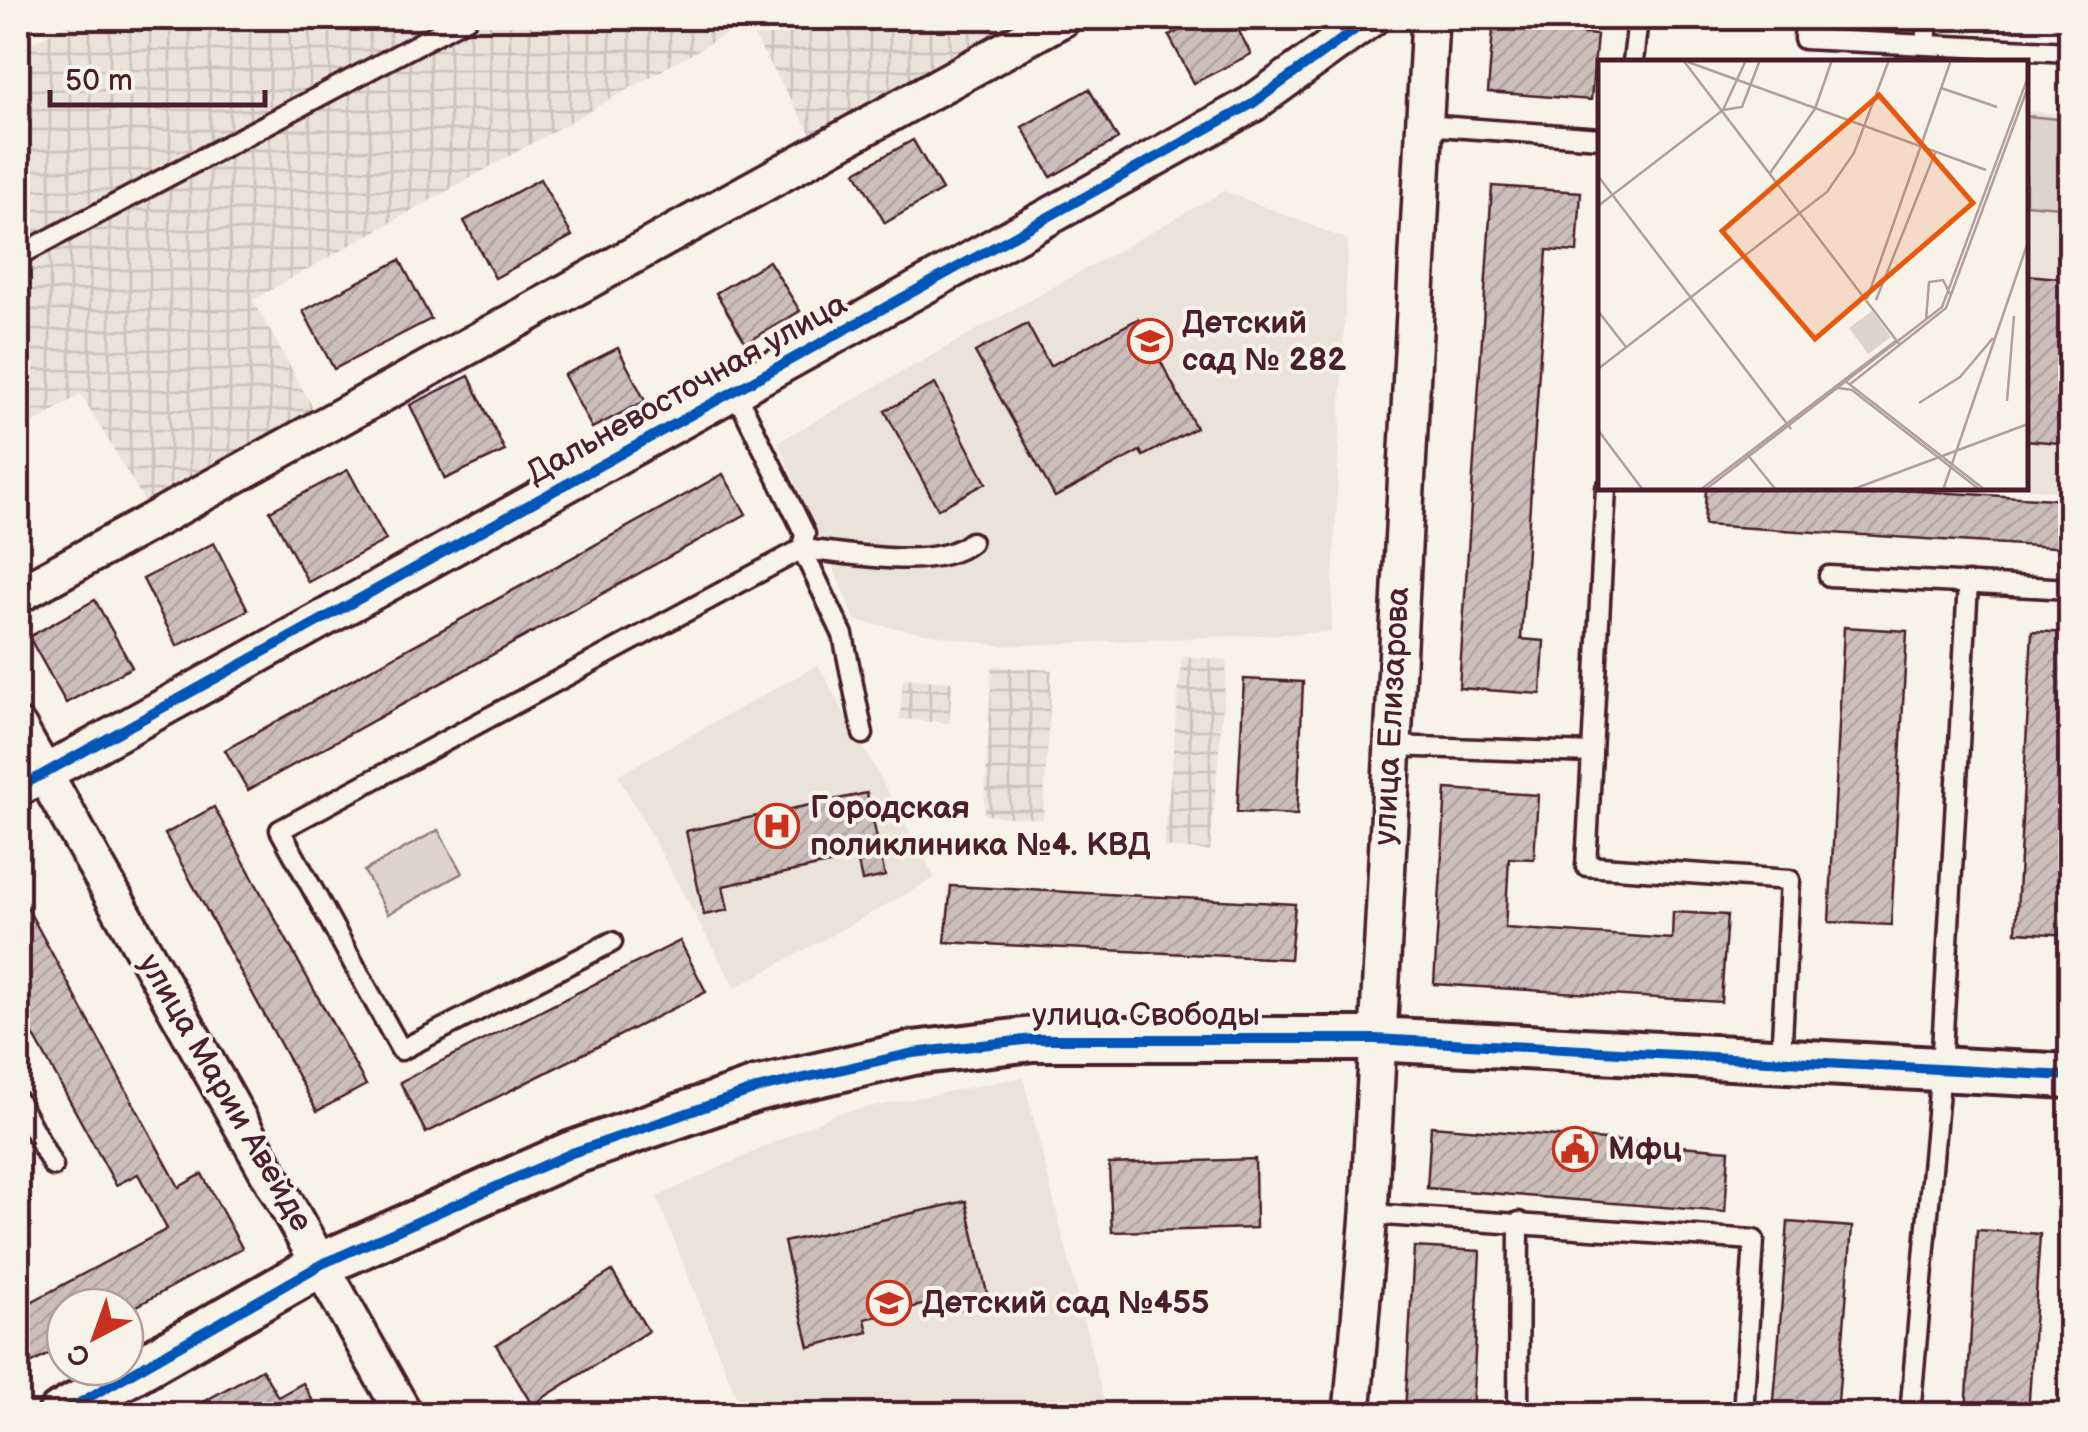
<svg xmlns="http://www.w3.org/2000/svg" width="2088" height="1432" font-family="'Balsamiq Sans',sans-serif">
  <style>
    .built { fill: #eae3da }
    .industrial { fill: url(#industrial-grid) }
    .pitch { fill: #ded4cc; stroke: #947a7c; stroke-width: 2.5 }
    .building { fill: url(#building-hatch); stroke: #4a1f2b; stroke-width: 2.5 }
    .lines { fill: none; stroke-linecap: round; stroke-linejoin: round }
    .service-casing { stroke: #4a1f2b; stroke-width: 25 }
    .minor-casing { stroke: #4a1f2b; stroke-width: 42 }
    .tertiary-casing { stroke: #4a1f2b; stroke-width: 50 }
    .service { stroke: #f7f3e8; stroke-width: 18 }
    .minor { stroke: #f7f3e8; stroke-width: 35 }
    .tertiary { stroke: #f7f3e8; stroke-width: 42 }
    .cycleway-casing { stroke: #f7f3e8; stroke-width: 16 }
    .cycleway { stroke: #0057b8; stroke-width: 10 }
    .labels { text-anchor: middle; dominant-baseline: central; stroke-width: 8; stroke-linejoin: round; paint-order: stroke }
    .poi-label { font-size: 32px; font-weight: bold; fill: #4a1f2b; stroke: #f7f3e8; text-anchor: start }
    .street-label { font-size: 32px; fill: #4a1f2b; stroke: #f7f3e8 }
    .inset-road { fill: none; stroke: #b29e9c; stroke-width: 2.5 }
    .view { fill: #e8590c; fill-opacity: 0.15; stroke: #e8590c; stroke-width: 5 }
    .inset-edge { fill: none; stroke: #4a1f2b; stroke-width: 5 }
  </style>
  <defs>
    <pattern id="industrial-grid" width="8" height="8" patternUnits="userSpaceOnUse" patternTransform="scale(2.5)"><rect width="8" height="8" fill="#eae3da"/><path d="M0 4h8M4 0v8" fill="none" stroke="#cac2bb"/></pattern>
    <pattern id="building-hatch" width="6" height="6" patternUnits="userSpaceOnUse" patternTransform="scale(2.5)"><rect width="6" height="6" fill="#ccbfb9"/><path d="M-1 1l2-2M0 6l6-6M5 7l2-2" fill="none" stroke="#b1a49f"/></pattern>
  </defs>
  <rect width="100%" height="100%" fill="#f7f3e8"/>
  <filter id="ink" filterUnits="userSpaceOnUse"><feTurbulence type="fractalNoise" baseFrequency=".01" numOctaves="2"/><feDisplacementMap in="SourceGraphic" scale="20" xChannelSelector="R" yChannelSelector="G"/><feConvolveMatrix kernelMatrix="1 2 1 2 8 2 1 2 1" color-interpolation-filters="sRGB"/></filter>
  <g filter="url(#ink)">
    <g class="built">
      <path d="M2026,111L2070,114V492L2021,488H2026Z"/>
      <path d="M1224,191L1348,240L1331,632L1001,646L856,621L778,442Z"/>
      <path d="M818,665L935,878L735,988L618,775Z"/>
      <path d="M1023,1077L1106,1410L1089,1414H743L657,1197L835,1114Z"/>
    </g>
    <g class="industrial">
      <path d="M80,18H1034L811,134L746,23L253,300L316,413L148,508L81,394L18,433V50Z"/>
      <path d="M1182,656L1227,660L1210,851L1164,847Z"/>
      <path d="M992,666L1052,670L1043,819L984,815Z"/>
      <path d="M903,678L952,682L949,723L900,719Z"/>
    </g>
    <g class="pitch">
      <path d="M2026,116L2070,120V208L2026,204Z"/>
      <path d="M438,830L462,873L388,914L364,871Z"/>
    </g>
    <g class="building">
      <path d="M1205,18H1232L1251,54L1194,83L1169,36Z"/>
      <path d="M1494,18H1561L1560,32L1597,35L1591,100L1488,92Z"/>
      <path d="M1089,89L1118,139L1051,177L1022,127Z"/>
      <path d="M913,140L942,190L885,223L856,172Z"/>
      <path d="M540,179L572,236L495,278L464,221Z"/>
      <path d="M1492,186L1581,192L1577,252L1547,250L1521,639L1544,641L1541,694L1459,688Z"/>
      <path d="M400,260L431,319L334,369L303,311Z"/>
      <path d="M769,261L800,311L746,343L716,293Z"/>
      <path d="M2026,275L2070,279V444L2026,440Z"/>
      <path d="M1138,319L1196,428L1143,456L1140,451L1055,497L975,352L1027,324L1050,366Z"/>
      <path d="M618,348L645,401L592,428L564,375Z"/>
      <path d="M469,376L505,451L445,479L410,405Z"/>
      <path d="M935,384L986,483L938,509L885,411Z"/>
      <path d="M348,470L386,540L308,582L270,511Z"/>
      <path d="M723,474L746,514L248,790L225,750Z"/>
      <path d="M1706,488H1866L2070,500V548L1704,525Z"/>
      <path d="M214,543L248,610L177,646L143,579Z"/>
      <path d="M95,600L132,667L66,703L29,637Z"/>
      <path d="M1844,627L1907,631L1891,925L1829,922Z"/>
      <path d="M2032,631L2070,633V935L2016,932Z"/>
      <path d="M1244,679L1303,682L1297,815L1237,812Z"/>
      <path d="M1446,789L1538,795L1534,859L1509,858L1505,928L1672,939L1673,912L1727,915L1721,1002L1434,984Z"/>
      <path d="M867,793L885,876L862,881L857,858L723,886L728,910L704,915L686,831Z"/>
      <path d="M214,807L366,1085L317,1111L165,834Z"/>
      <path d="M951,886L1295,904L1290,959L945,942Z"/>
      <path d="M18,891L179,1187L202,1174L242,1248L135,1307H65V1345L18,1371V1309L167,1229L138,1174L116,1185L18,1007Z"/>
      <path d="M680,941L706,992L426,1133L400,1082Z"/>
      <path d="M1431,1126L1729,1150L1725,1212L1427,1188Z"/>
      <path d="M1255,1159L1256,1228L1112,1232L1109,1164Z"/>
      <path d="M966,1201L989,1302L933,1316L930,1303L865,1319L868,1332L809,1347L784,1242Z"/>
      <path d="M1788,1222L1852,1227L1837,1414H1773Z"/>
      <path d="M1977,1230L2040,1234L2028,1414H1966Z"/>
      <path d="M1414,1247L1480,1251L1472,1414H1405Z"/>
      <path d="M612,1271L648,1331L532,1405L496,1345Z"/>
      <path d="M262,1369L278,1397L303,1383L320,1414H182Z"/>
    </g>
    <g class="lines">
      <defs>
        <g id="service">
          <path d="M1805,18L1804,39L2070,52"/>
          <path d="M1926,45L1928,18"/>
          <path d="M1633,62L1638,18"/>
          <path d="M1424,125L1600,138"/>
          <path d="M18,256L467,18"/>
          <path d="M802,549L843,635L863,734"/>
          <path d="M802,549C848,553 935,572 971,542"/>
          <path d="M1829,576L2070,589"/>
          <path d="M1391,746L1592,753L1586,866L1790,880L1781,1060"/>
          <path d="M1592,753L1606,488"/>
          <path d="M612,942L401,1050L280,830L802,549L805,534L735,391"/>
          <path d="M18,1101L53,1166"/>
          <path d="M1369,1214L1754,1240L1743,1414"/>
          <path d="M1518,1414L1519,1222"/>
          <path d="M1910,1414L1941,1069L1968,583"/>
        </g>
        <g id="minor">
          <path d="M18,595L1063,18"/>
          <path d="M18,727L404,1414"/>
          <path d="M18,788L1252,104L1371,18"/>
          <path d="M1352,1414L1369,1214L1430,18"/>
        </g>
        <path id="tertiary" d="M60,1414L322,1264L572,1153L756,1089L913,1053L1033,1039H1375L2070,1076"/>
      </defs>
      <use href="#service" class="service-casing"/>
      <use href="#minor" class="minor-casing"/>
      <use href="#tertiary" class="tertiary-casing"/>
      <use href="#service" class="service"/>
      <use href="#minor" class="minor"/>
      <use href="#tertiary" class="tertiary"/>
      <defs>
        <g id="cycleway">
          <path d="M18,788L1252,104L1371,18"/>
          <path d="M60,1414L322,1264L572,1153L756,1089L913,1053L1033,1039H1375L2070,1076"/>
        </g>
      </defs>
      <use href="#cycleway" class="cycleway-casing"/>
      <use href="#cycleway" class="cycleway"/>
    </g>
  </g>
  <defs>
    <symbol id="school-ring" viewBox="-11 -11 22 22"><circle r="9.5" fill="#f7f3e8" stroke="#c8321e" stroke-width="1.5"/><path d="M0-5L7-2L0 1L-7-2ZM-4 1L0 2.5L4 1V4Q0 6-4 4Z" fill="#c8321e"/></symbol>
    <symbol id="hospital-ring" viewBox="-11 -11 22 22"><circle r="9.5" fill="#f7f3e8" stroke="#c8321e" stroke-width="1.5"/><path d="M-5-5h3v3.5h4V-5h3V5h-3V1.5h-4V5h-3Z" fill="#c8321e"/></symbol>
    <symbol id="civic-ring" viewBox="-11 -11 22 22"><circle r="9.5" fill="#f7f3e8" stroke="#c8321e" stroke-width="1.5"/><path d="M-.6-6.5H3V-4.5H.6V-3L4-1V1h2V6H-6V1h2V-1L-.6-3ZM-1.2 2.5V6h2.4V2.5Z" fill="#c8321e"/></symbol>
  </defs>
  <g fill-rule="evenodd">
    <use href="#school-ring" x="1125" y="316" width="50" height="50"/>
    <use href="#hospital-ring" x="752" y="801" width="50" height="50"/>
    <use href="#civic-ring" x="1550" y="1124" width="50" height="50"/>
    <use href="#school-ring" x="864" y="1278" width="50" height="50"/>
  </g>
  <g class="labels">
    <g class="poi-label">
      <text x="1182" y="323">Детский<tspan x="1182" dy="37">сад № 282</tspan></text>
      <text x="810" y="808">Городская<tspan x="810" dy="37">поликлиника №4. КВД</tspan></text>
      <text x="1608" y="1149">Мфц</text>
      <text x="922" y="1303">Детский сад №455</text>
    </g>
    <g class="street-label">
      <text transform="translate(687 389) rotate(-29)">Дальневосточная улица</text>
      <text transform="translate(1392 716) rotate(-87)">улица Елизарова</text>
      <text x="1146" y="1015">улица Свободы</text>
      <text transform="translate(225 1093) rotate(60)">улица Марии Авейде</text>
    </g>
  </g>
  <g transform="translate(1598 60)">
    <rect width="430" height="430" fill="#f7f3e8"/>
    <path d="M274,251L293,277L270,294L251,268Z" fill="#ded4cc"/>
    <path class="inset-road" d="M85,0L302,285M90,2L388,110M343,28L399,47M125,50L148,0M172,113L217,49L234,0M0,116L193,369M0,146L125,50L144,47L162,0M269,239L353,0M278,240L337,93M0,251L28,287M328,260L331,222L345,220L352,234M0,309L229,132L256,93L291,0M246,320L299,280M251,325L348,248L430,27M240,328L254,330L382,430M409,341L416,256M321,343L362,317L395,278M0,370L45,430M149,394L178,430M102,430L246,320L387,430M107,430L344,247L430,17M253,430L430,364M345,430L430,182"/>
    <path class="view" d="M281,35L375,143L217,279L124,171Z"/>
    <rect width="430" height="430" class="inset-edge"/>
  </g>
  <rect width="2088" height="1432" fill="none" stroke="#f7f3e8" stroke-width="60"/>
  <rect x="30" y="30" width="2028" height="1372" fill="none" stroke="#4a1f2b" stroke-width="4" filter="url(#ink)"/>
  <g transform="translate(95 1337) rotate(221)"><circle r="48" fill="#f7f3e8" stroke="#b29e9c" stroke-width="2.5"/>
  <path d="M0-8L18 38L0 25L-18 38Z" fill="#c8321e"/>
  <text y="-15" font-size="28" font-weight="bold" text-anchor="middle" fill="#4a1f2b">С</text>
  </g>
  <path d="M50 90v15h215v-15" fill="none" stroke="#4a1f2b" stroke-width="5"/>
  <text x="65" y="90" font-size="30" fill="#4a1f2b" stroke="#f7f3e8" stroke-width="8" paint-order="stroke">50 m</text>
</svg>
